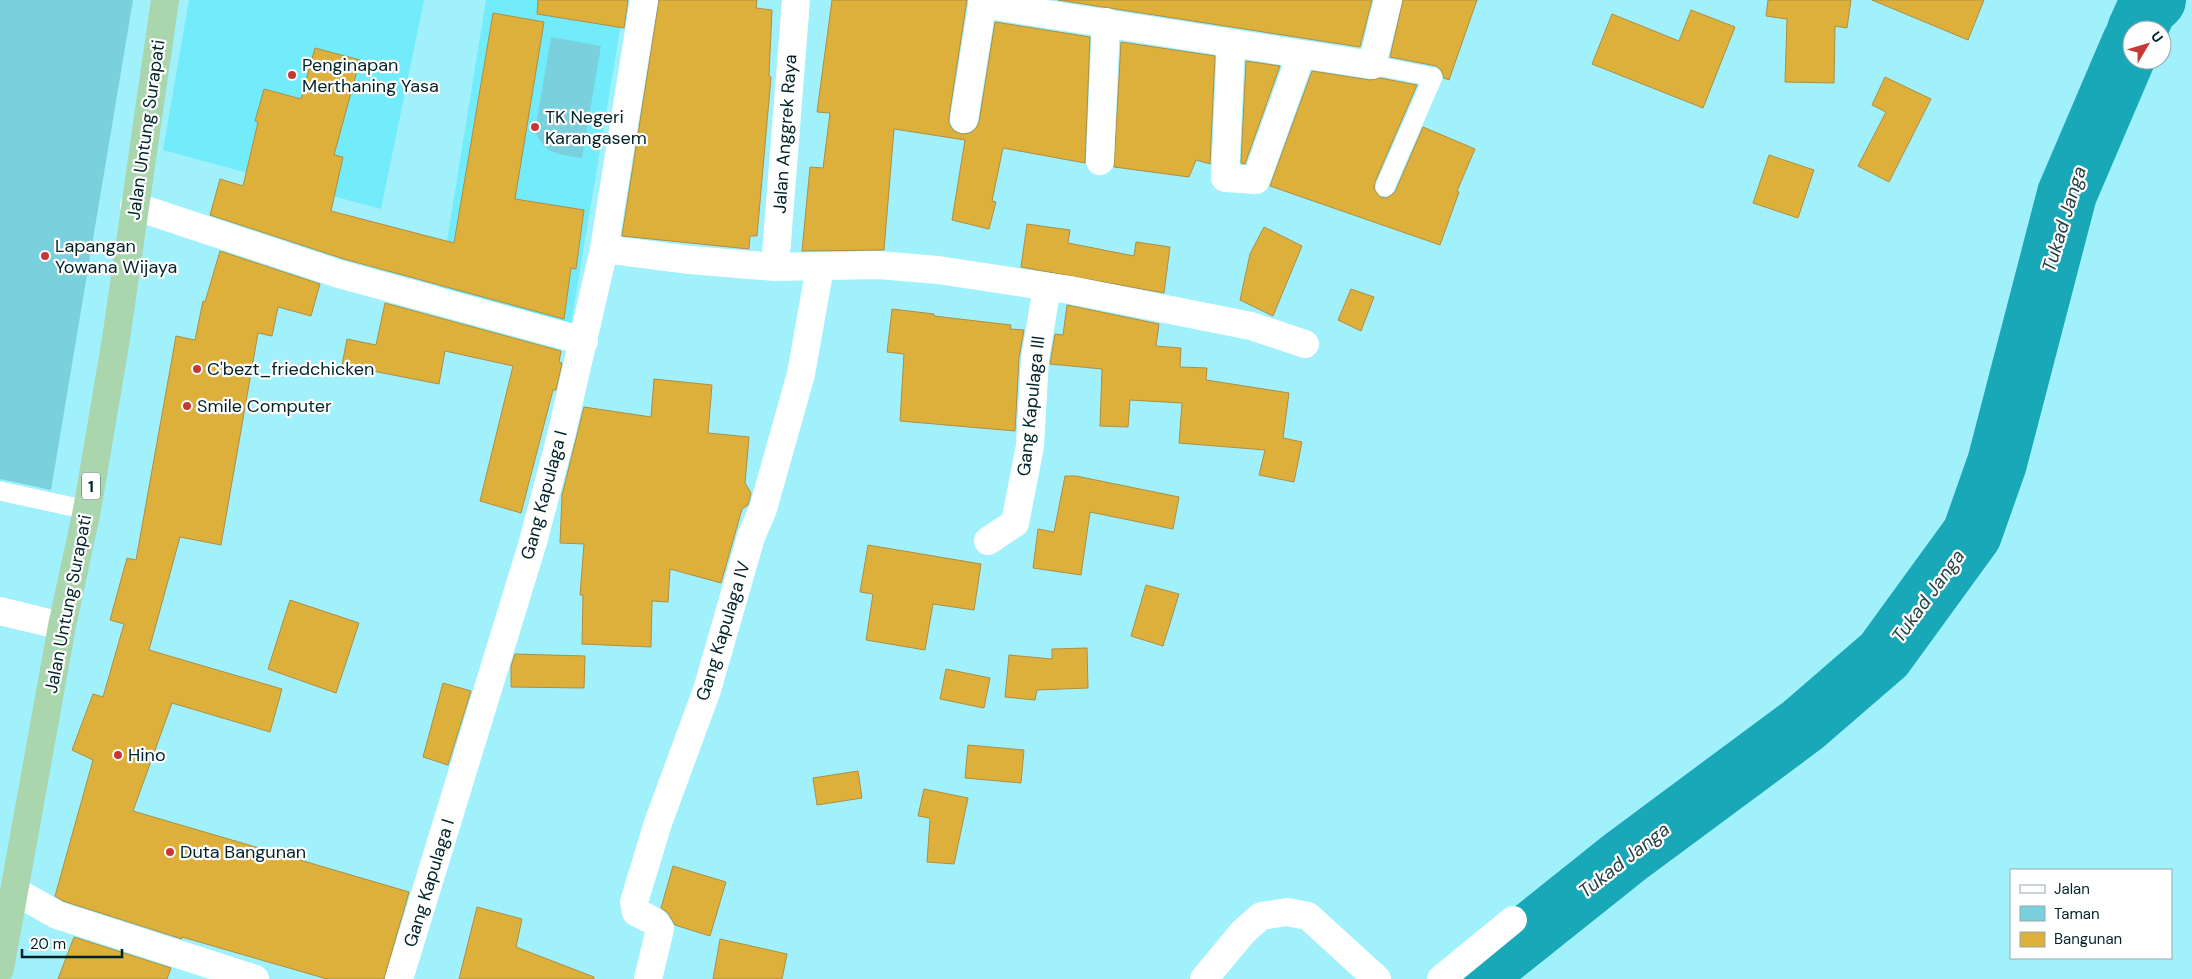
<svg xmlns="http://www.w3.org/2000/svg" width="2192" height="979" font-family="'DM Sans',sans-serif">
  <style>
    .built { fill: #72ebfa }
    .green { fill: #7ad1dd }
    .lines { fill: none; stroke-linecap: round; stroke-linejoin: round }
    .river { stroke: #19a8b7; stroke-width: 60 }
    .building { fill: #ddb03c; stroke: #ad8e44 }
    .service { stroke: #fff; stroke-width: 19 }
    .minor { stroke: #fff; stroke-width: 28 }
    .trunk { stroke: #aad6ae; stroke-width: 28 }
    .poi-dot { fill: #c73834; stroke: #fff; stroke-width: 2 }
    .labels { text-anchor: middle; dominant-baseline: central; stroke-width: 4.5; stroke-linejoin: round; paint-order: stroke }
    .shield { fill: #fff; stroke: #4c6568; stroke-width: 1 }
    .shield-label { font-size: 16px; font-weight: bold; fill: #002328 }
    .poi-label { font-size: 18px; fill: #002328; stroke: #fff; text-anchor: start }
    .street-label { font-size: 18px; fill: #002328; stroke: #fff }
    .water-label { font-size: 19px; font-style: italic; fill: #264145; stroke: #fff }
  </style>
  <rect width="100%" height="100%" fill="#a0f1fc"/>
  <g class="built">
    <path d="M189,0H424L381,209L163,150Z"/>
    <path d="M486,0H625L571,324L436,309Z"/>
  </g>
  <g class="green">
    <path d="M0,0H133L51,490L0,479Z"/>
    <path d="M551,37L601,46L582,158C558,154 545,155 535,131Z"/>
  </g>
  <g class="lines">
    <g class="river">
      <path d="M2137,30L2147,8L2156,0"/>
      <path d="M1475,979L1501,956L1625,857L1803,725L1884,655L1972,534L1997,463L2067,194L2132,42"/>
    </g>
  </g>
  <g class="building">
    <path d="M538,0H628L624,28L537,14Z"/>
    <path d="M659,0H757L756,8L772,10L769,76L771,77L757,236H750L749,249L622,236Z"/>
    <path d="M832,0H967L949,117V124L954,131L962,134L970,133L976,128L979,122L995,22L1090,37L1085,163L1003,148L992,201L996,202L989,229L952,220L965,140L894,129L884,250L802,251L810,167L823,168L830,113L817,112Z"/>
    <path d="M1058,0H1372L1360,47Z"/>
    <path d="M1403,0H1477L1449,80L1444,78L1441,70L1436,66L1390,57Z"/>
    <path d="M1768,0H1851L1847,28L1835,26L1834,83L1785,82L1787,19L1766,16Z"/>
    <path d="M1872,0H1984L1968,40Z"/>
    <path d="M1691,10L1735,27L1703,108L1592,64L1612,14L1679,41Z"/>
    <path d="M493,13L544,22L515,199L584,210L576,269L571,268L564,319L344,259L210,215L220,179L243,186L258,122L255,121L264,89L301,99L315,48L360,60L334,155L343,157L331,211L454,243Z"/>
    <path d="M1121,42L1215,56L1210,164L1196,160L1189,177L1114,167Z"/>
    <path d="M1246,61L1280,66L1245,164L1241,163Z"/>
    <path d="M1312,71L1370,80L1380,78L1417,85L1375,182L1374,189L1380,197L1387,198L1395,192L1423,127L1475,149L1457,191L1459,192L1440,245L1270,186Z"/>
    <path d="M1885,77L1931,99L1889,182L1858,166L1886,112L1872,105Z"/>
    <path d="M1769,155L1814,170L1798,218L1753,203Z"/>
    <path d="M1027,224L1070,230L1068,243L1134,256L1136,242L1170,247L1164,293L1021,267Z"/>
    <path d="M1264,227L1302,246L1273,316L1240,300L1250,254Z"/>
    <path d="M220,251L320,284L311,316L278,307L272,336L258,333L221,545L180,537L149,650L282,689L270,732L172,703L133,811L409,892L384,979H327L182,937V939L63,901L55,896L93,760L72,750L93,694L103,697L124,624L110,620L127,558L136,560L176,336L195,340L203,301L205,302Z"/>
    <path d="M1351,289L1374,297L1361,331L1338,320Z"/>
    <path d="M385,303L561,351L559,362L562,363L556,390H553L521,513L480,501L513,366L445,351L439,384L342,365L347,339L376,345Z"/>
    <path d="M1067,305L1159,324L1156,346L1181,348L1180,367L1207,368L1206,380L1289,393L1283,438L1302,442L1294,482L1259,475L1265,450L1179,443L1182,403L1130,400L1128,427L1100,426L1102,369L1050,364L1055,334L1063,335Z"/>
    <path d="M892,309L934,314V316L1011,325L1010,329L1024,330L1019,358L1015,431L900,421L904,354L887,352Z"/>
    <path d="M654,379L712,385L708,433L749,437L745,483L751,493L748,505L742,509L721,583L670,569L668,602L652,601L651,647L582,644L583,595H580L584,544L560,543L562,495L584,407L651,417Z"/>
    <path d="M1065,476H1076L1179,497L1173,529L1090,512L1081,575L1033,568L1038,529L1054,532Z"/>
    <path d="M868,545L981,564L974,610L933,604L925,650L866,640L873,594L860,592Z"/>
    <path d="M1146,585L1179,594L1163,646L1131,636Z"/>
    <path d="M290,600L359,623L336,693L268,669Z"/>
    <path d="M1087,648L1088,688L1037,690L1035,700L1005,697L1009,655L1052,659V649Z"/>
    <path d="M515,654L585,656L584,688L511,687V666Z"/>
    <path d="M946,669L990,678L984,708L940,699Z"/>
    <path d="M443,683L471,691L448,765L423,757Z"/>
    <path d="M968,745L1024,750L1021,783L965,778Z"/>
    <path d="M858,771L862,798L817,805L813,778Z"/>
    <path d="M924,789L968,798L954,864L927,862L930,818L918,816Z"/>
    <path d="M673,866L726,882L710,936L675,925L668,913L661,908Z"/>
    <path d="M477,907L522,919L516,947L594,977V979H459Z"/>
    <path d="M74,937L171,968L167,979H58Z"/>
    <path d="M720,939L787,954L782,979H713Z"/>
  </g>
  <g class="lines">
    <g class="service">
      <path d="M1372,65L1433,77L1385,187"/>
      <path d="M0,491L87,510"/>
    </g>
    <g class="minor">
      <path d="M982,4L1372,65L1388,0"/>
      <path d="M1231,43L1225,178L1256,180L1301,55"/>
      <path d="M964,119L983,0"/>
      <path d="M1100,161L1106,22"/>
      <path d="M134,206L339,274L584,341"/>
      <path d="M604,249L690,260L775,267L878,265L938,270L1070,290L1251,326L1305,344"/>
      <path d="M775,267L796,0"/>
      <path d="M988,541L1015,523L1030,446L1035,359L1047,287"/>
      <path d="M0,611L62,626"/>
      <path d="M15,891L57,915L255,979"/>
      <path d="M399,979L533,542L561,436L604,249L644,0"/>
      <path d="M648,979L660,929L655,922L636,912L634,902L658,823L707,690L751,537L763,509L801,374L820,267"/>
      <path d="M1204,979L1243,932L1261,916L1287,912L1308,916L1377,979"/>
      <path d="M1441,979L1513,920"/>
    </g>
    <path class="trunk" d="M0,969L62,626L87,510L116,339L165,0"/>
  </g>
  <g class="poi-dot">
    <circle cx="292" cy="75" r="5"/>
    <circle cx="535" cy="127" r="5"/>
    <circle cx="45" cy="256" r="5"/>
    <circle cx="197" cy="369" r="5"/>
    <circle cx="187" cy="406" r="5"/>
    <circle cx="118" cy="755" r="5"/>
    <circle cx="170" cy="852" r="5"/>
  </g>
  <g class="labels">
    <rect class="shield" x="82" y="472.5" width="18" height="27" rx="4"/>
    <g class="shield-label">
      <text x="91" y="486">1</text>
    </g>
    <g class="poi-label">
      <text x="302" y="65">Penginapan<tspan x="302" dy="21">Merthaning Yasa</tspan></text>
      <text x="545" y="117">TK Negeri<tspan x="545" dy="21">Karangasem</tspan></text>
      <text x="55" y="246">Lapangan<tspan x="55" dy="21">Yowana Wijaya</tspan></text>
      <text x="207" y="369">C'bezt_friedchicken</text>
      <text x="197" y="406">Smile Computer</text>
      <text x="128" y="755">Hino</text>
      <text x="180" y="852">Duta Bangunan</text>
    </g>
    <g class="street-label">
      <text transform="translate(146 130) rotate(-82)">Jalan Untung Surapati</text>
      <text transform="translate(785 134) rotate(-86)">Jalan Anggrek Raya</text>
      <text transform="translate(1031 406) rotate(-84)">Gang Kapulaga III</text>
      <text transform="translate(544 495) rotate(-75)">Gang Kapulaga I</text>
      <text transform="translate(68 604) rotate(-79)">Jalan Untung Surapati</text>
      <text transform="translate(723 631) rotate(-73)">Gang Kapulaga IV</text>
      <text transform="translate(429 883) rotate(-73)">Gang Kapulaga I</text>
    </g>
    <g class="water-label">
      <text transform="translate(2064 219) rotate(-73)">Tukad Janga</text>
      <text transform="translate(1928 596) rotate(-54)">Tukad Janga</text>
      <text transform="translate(1624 860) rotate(-38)">Tukad Janga</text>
    </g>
  </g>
  <rect x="2010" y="869" width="162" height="90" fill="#ffffff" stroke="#99a7a9"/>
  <rect x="2020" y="885" width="25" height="8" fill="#ffffff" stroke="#99a7a9"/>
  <text x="2054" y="894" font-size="15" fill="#002328">Jalan</text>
  <rect x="2020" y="906" width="25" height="15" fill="#7ad1dd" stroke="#99a7a9"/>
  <text x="2054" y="919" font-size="15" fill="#002328">Taman</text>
  <rect x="2020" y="932" width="25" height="15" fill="#ddb03c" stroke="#99a7a9"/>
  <text x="2054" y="944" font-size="15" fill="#002328">Bangunan</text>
  <g transform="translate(2147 45) rotate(52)"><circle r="24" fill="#ffffff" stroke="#99a7a9"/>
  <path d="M0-4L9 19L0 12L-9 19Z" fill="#c73834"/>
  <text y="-8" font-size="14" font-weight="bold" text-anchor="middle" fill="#002328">U</text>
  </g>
  <path d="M22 949v8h100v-8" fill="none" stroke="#002328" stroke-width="2.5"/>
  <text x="30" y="949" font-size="15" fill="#002328" stroke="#ffffff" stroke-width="4" paint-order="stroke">20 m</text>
</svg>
